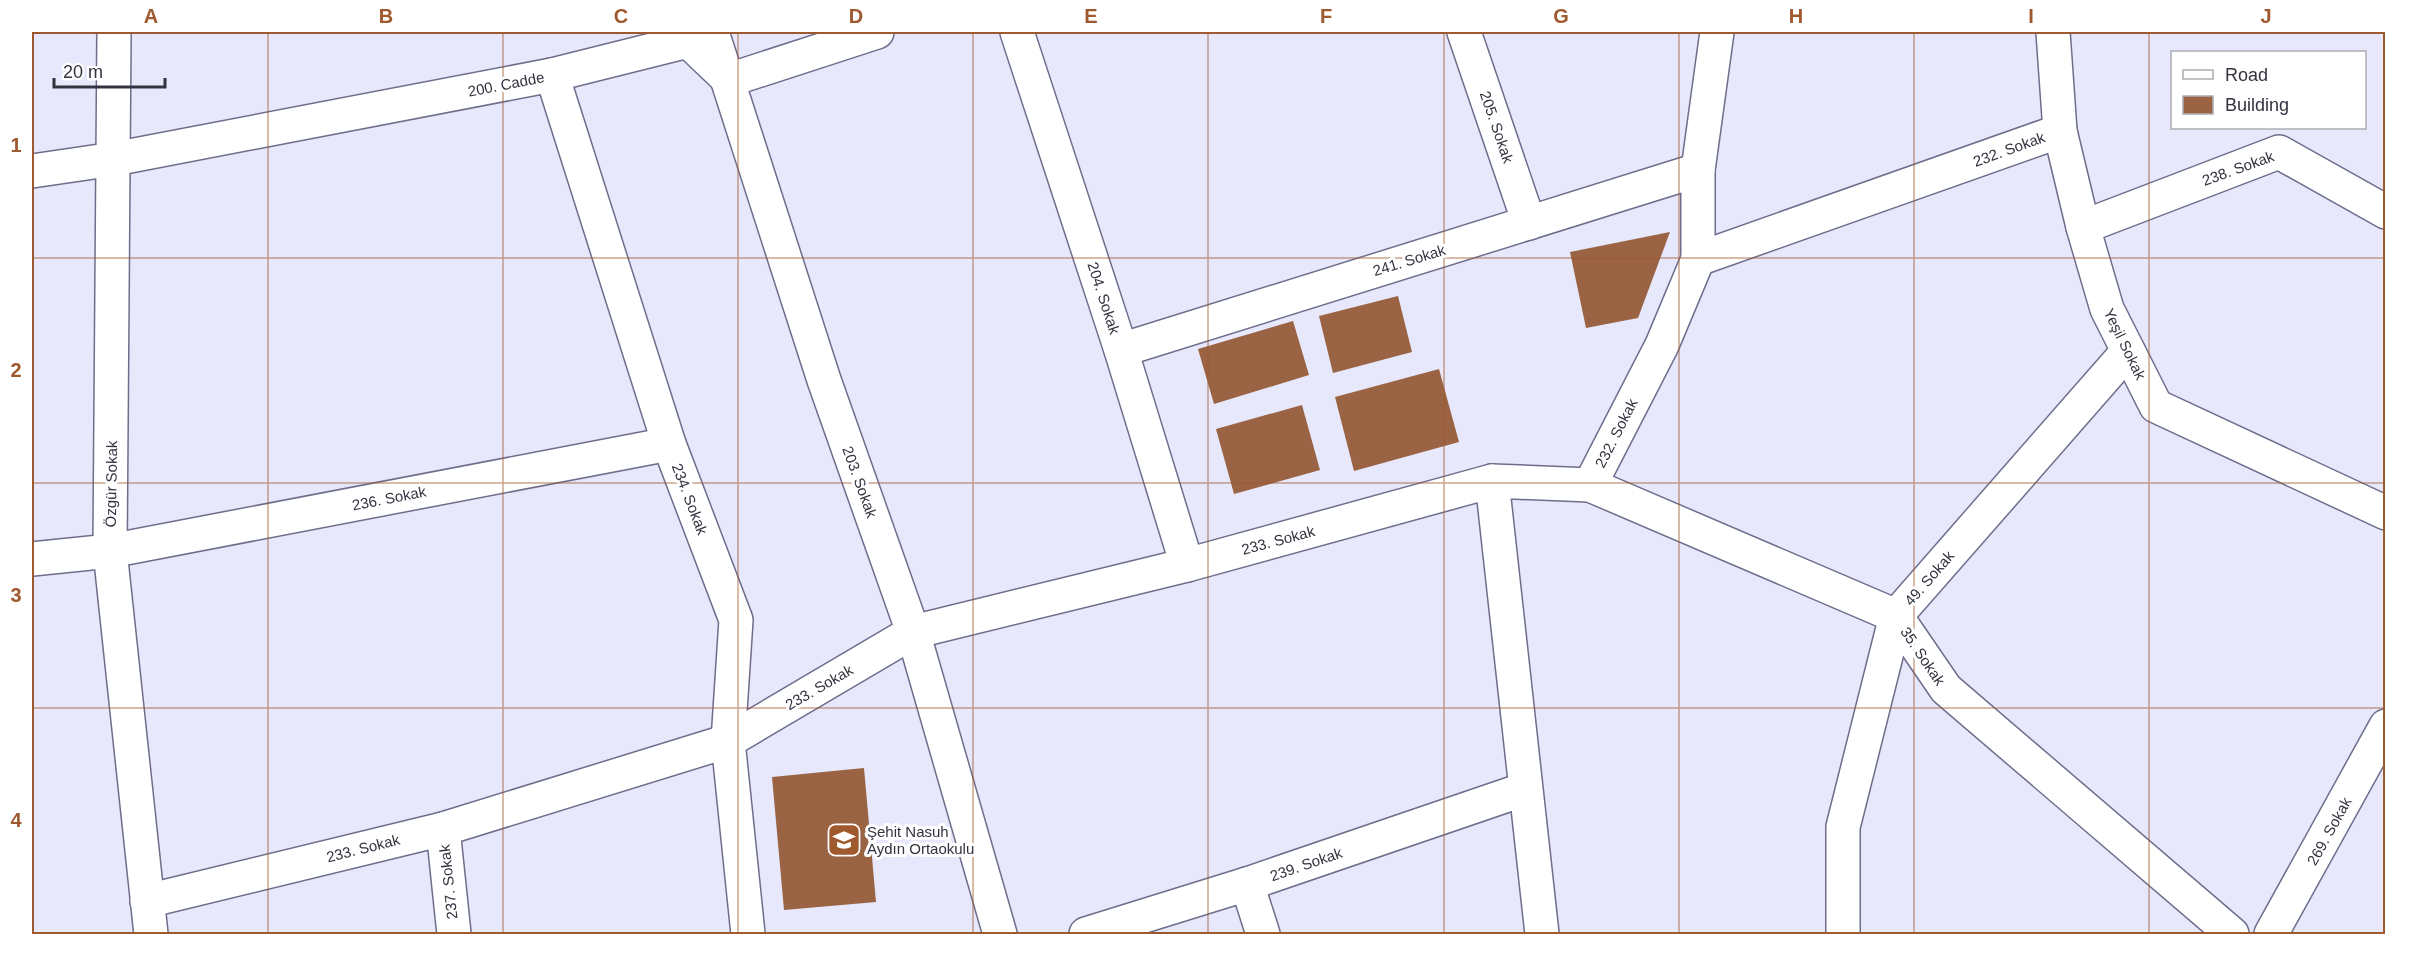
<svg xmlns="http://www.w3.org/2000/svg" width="2417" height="966" font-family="Helvetica,sans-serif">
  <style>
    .building { fill: #9a6343 }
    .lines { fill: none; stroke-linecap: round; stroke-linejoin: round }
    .minor-casing { stroke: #6d6e8c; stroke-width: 36 }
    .tertiary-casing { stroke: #6d6e8c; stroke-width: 36 }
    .minor { stroke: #fff; stroke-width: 33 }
    .tertiary { stroke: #fff; stroke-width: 33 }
    .grid { fill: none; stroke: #9f592e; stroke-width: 1.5; stroke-opacity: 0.55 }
    .labels { text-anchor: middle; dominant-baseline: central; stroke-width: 6; stroke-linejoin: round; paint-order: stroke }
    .street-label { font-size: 15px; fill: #333340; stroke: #fff }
    .poi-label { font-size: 15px; fill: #333340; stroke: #fff; text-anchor: start }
    .neatline { fill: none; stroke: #9f592e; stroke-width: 2 }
    .grid-label { font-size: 20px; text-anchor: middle; font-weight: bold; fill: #9f592e }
  </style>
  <rect width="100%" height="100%" fill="#e7e8fc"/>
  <g class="building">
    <path d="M1670,232L1638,318L1586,328L1570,252Z"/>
    <path d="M1398,296L1412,352L1333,373L1319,316Z"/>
    <path d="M1293,321L1309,375L1214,404L1198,349Z"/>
    <path d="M1439,369L1459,442L1354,471L1335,397Z"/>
    <path d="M1302,405L1320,470L1234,494L1216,429Z"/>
    <path d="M864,768L876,902L784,910L772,777Z"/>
  </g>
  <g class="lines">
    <defs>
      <g id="minor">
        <path d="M712,32L824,380L913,632L1000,934"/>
        <path d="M1017,32L1121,350L1187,565"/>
        <path d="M1464,32L1529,223"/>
        <path d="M2053,32L2060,131L2083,227L2107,309L2156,406L2386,513"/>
        <path d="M552,75L669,444L736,620L728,741L748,934"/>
        <path d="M32,171L114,159L552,75L688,41L729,80L877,32"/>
        <path d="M2083,227L2279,152L2386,212"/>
        <path d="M1698,259V170L1717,32"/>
        <path d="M1121,350L1698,170"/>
        <path d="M1590,485L1896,616L1946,689L2232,934"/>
        <path d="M32,559L110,551L669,444"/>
        <path d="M443,829L454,934"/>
        <path d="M1247,884L1263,934"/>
        <path d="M147,901L443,829L728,741L913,632L1187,565L1492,481"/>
        <path d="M1086,934L1247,884L1525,789"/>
        <path d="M1542,934L1492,481L1590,485L1662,345L1698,259L2060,131"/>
        <path d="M1843,934V827L1896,616L2128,351"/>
        <path d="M2271,934L2386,726"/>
      </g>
      <path id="tertiary" d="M114,32L110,551L151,934"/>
    </defs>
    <use href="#minor" class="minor-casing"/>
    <use href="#tertiary" class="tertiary-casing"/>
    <use href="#minor" class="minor"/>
    <use href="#tertiary" class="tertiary"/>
  </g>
  <path class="grid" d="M268,32V934M503,32V934M738,32V934M973,32V934M1208,32V934M1444,32V934M1679,32V934M1914,32V934M2149,32V934M32,258H2386M32,483H2386M32,708H2386"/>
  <defs>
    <symbol id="school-square" viewBox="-11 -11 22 22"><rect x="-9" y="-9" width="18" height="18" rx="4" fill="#9f592e" stroke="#fff"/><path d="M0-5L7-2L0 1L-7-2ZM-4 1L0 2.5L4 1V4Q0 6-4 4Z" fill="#fff"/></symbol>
  </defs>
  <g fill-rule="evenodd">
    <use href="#school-square" x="825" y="821" width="38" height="38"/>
  </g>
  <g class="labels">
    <g class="street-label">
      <text transform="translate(506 84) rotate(-11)">200. Cadde</text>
      <text transform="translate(1497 127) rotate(71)">205. Sokak</text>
      <text transform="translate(2009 149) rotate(-20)">232. Sokak</text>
      <text transform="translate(2238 168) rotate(-20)">238. Sokak</text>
      <text transform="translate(1409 260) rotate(-17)">241. Sokak</text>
      <text transform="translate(1104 298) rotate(72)">204. Sokak</text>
      <text transform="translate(2125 344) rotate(64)">Yeşil Sokak</text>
      <text transform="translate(1616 433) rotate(-63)">232. Sokak</text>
      <text transform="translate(860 482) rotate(70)">203. Sokak</text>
      <text transform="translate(111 484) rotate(-89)">Özgür Sokak</text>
      <text transform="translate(389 498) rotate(-11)">236. Sokak</text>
      <text transform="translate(690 499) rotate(69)">234. Sokak</text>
      <text transform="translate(1278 540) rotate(-15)">233. Sokak</text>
      <text transform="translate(1929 578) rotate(-49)">49. Sokak</text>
      <text transform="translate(1923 656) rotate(56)">35. Sokak</text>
      <text transform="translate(819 687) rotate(-30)">233. Sokak</text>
      <text transform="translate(2329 831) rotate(-61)">269. Sokak</text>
      <text transform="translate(363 848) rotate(-14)">233. Sokak</text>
      <text transform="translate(1306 864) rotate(-19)">239. Sokak</text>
      <text transform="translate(448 882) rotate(-96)">237. Sokak</text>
    </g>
    <g class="poi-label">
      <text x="867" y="831">Şehit Nasuh<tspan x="867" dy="17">Aydın Ortaokulu</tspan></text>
    </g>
  </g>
  <rect width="2417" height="966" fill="none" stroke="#ffffff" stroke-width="66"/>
  <rect x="2171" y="51" width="195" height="78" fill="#ffffff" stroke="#adadb3" stroke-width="1.5"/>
  <rect x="2183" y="70" width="30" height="9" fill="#ffffff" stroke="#adadb3" stroke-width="1.5"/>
  <text x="2225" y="81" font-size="18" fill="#333340">Road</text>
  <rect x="2183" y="96" width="30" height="18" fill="#9a6343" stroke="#adadb3" stroke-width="1.5"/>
  <text x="2225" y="111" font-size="18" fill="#333340">Building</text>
  <path d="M54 78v9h111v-9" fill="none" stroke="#333340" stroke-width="3"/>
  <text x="63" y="78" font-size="18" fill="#333340" stroke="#ffffff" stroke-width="4.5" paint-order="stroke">20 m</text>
  <rect x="33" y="33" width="2351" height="900" class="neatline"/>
  <g class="grid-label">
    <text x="151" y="23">A</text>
    <text x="386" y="23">B</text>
    <text x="621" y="23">C</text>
    <text x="856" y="23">D</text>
    <text x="1091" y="23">E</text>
    <text x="1326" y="23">F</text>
    <text x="1561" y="23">G</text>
    <text x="1796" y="23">H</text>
    <text x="2031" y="23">I</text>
    <text x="2266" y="23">J</text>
    <text x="16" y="152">1</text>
    <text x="16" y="377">2</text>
    <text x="16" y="602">3</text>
    <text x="16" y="827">4</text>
  </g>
</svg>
